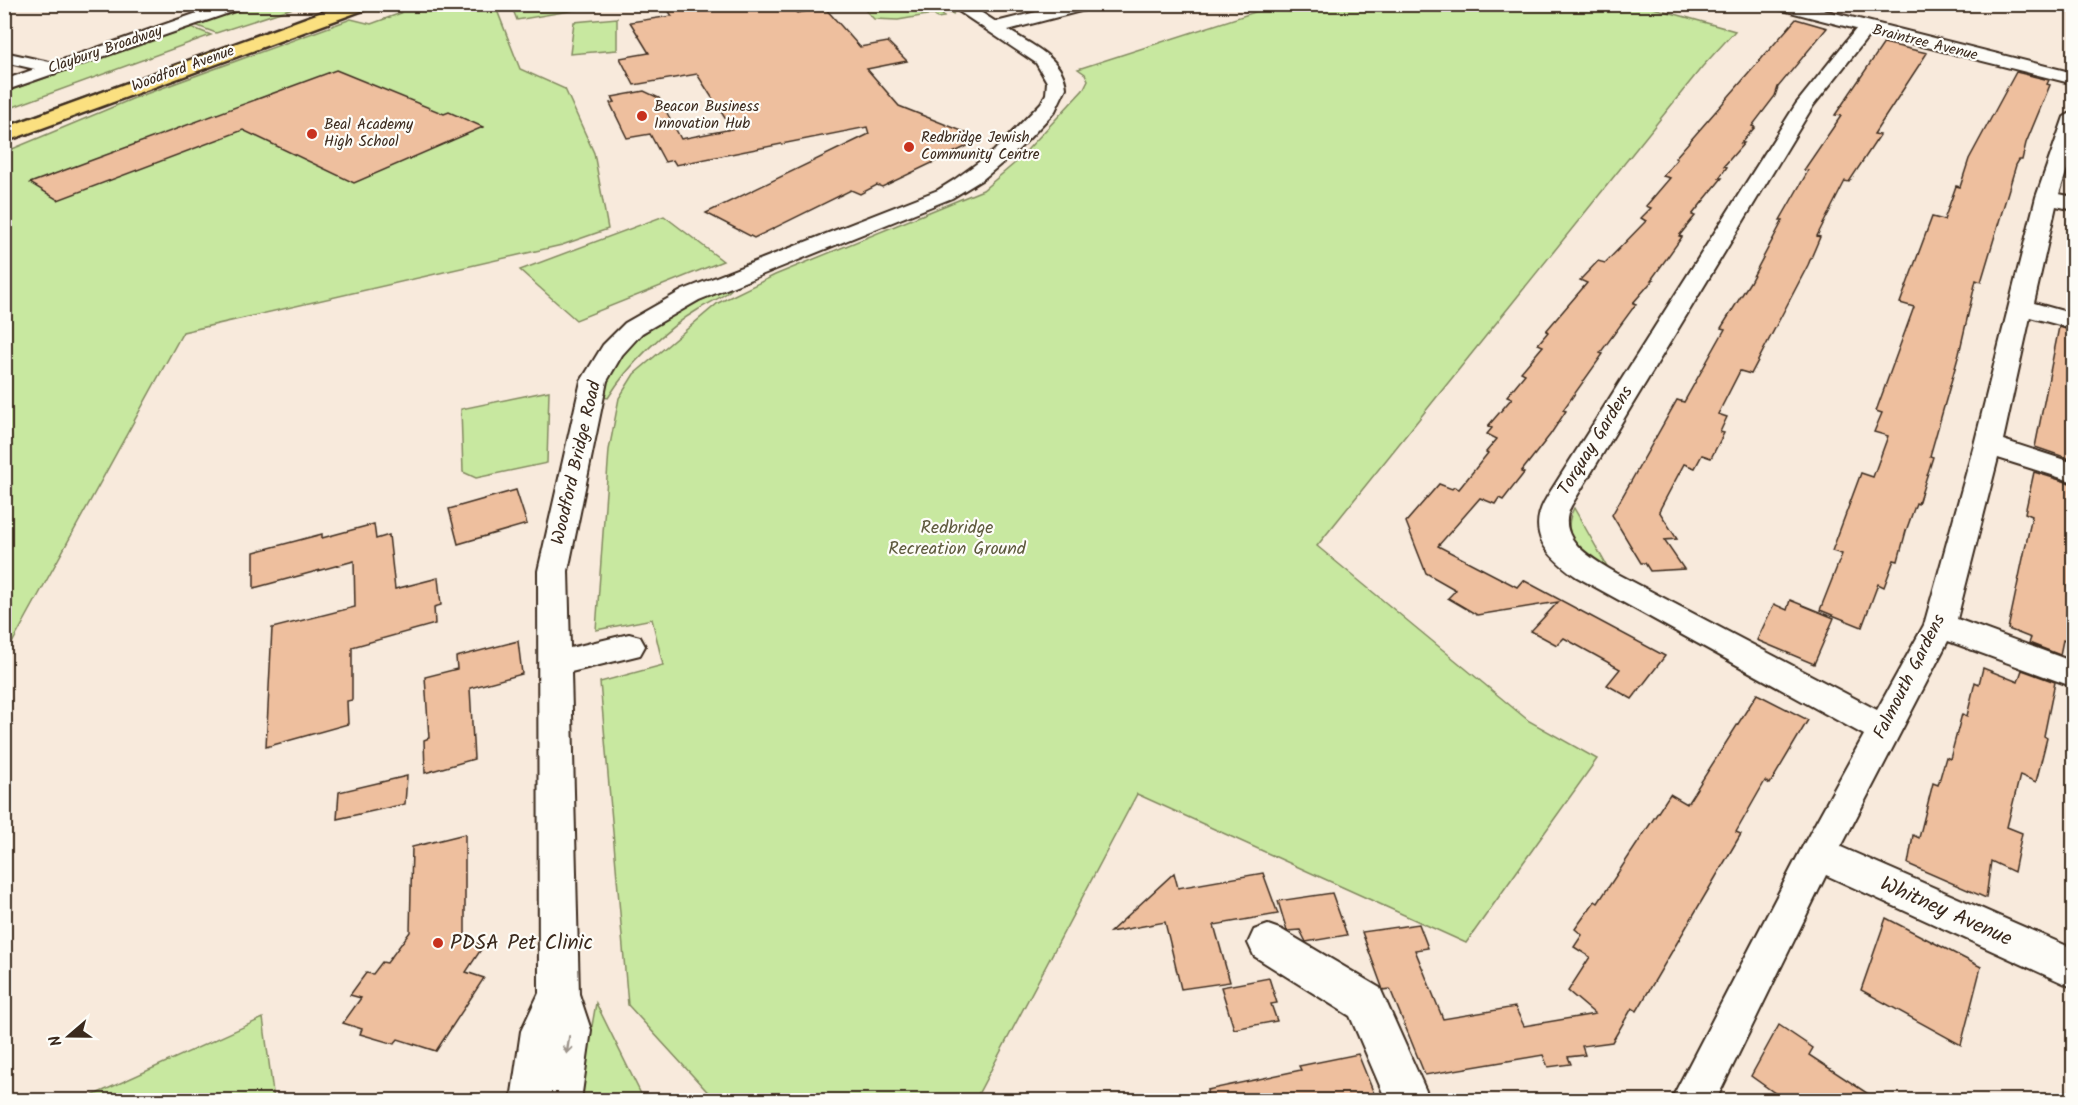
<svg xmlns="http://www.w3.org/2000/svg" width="2078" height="1105" font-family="Kalam,sans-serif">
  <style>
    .green { fill: #c8e8a0; stroke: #82895f; stroke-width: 1.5 }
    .building { fill: #eebf9e; stroke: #3b2a1e; stroke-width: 1.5 }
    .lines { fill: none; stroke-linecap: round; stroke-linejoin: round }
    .street-casing { stroke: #3b2a1e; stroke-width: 4 }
    .highway-casing { stroke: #3b2a1e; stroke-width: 5 }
    .street { fill: #fdfcf7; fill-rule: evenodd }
    .highway { fill: #fbe080; fill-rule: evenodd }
    .oneway { stroke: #9c938a }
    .poi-dot { fill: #c8321e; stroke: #fdfcf7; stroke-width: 2 }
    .labels { text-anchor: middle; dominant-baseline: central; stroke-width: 4.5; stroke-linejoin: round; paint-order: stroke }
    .far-street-label { font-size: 15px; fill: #3b2a1e; stroke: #fdfcf7 }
    .far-poi-label { font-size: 15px; fill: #3b2a1e; stroke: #fdfcf7; text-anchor: start }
    .street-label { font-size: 18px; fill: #3b2a1e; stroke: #fdfcf7 }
    .park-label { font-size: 18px; fill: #5e5a3e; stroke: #fdfcf7 }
    .near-street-label { font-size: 21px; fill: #3b2a1e; stroke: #fdfcf7 }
    .near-poi-label { font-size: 21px; fill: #3b2a1e; stroke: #fdfcf7; text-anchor: start }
  </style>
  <rect width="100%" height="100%" fill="#f8eadc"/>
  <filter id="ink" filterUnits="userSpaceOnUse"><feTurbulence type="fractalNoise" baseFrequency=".0167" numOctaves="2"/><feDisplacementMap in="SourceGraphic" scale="12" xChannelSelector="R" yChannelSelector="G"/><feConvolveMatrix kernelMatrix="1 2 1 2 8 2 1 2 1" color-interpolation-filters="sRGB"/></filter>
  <g filter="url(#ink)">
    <g class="green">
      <path d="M1280,4L1643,5L1735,31L1702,67L1317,546L1529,721L1597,759L1466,943L1137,794L975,1100H715L628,1005L600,682L663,665L652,619L596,630L609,450L619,398L634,374L718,303L775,275L983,190L1015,163L1083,90L1088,80L1085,74L1078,69Z"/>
      <path d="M257,5H302L216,33L195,25Z"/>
      <path d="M339,5H351L5,131L4,126Z"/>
      <path d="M392,5H495L520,69L565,89L594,153L608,229L562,245L183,332L5,656V152L132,99L351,19L371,24L401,13L390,6Z"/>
      <path d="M604,5L517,20L511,5L604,4Z"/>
      <path d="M850,5H858L942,14L944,17L937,18L933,14L898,20L874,19L860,5Z"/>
      <path d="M873,5H940L954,14L947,12Z"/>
      <path d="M617,18V50L570,54L574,22Z"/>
      <path d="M191,27L211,35L5,110V92Z"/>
      <path d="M664,216L723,261L576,320L520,270Z"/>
      <path d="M733,287C730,294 708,303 699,309C665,329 628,365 608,398L603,397C618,334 678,309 733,287Z"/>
      <path d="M549,391L547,463L476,478L463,472L461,409Z"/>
      <path d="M1574,508L1608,568L1606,571C1584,553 1558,539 1574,508Z"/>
      <path d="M596,1003L644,1100H579Z"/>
      <path d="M263,1018L274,1100H83Z"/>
    </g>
    <g class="building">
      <path d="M676,4H790L797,13L825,8L860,47L888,42L907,61L867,69L899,106L982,139L882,187L877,185L860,194L851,190L754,238L706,213L869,134L867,127L676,165L673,160L665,162L650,134L627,138L610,103L615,102L612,97L644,91L659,98L681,139L732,129L697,74L634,85L620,58L649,53L630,22L672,16L668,10L678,8Z"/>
      <path d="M1796,19L1827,28L1778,87L1775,96L1752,126L1755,127L1741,143H1744L1724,166L1727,167L1719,178H1722L1692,215L1695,216L1679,236L1682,237L1651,280H1653L1633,303L1636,304L1600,353L1603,354L1563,410L1566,411L1550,435L1521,472L1524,473L1513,487L1503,500L1499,498L1495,504L1480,498L1438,546L1517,587L1523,580L1665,656L1632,699L1607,685L1620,669L1564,638L1557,645L1531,631L1558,602L1477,615L1448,598L1456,590L1426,573L1406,522L1439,484L1452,489L1454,487L1459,489L1488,453L1486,452L1497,439L1487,434L1492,428L1488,426L1512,398L1507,396L1525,374L1521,372L1543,346L1538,344L1548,332L1546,331L1587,283L1580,280L1598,261L1605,263L1646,221L1641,218L1651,208L1646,206L1670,178L1663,176L1677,159L1675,158Z"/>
      <path d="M1884,43L1927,53L1874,134L1880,135L1849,182L1845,181L1817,236L1820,237L1808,265L1751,374L1740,371L1718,414L1727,417L1720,432L1724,433L1711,458L1702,455L1695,468L1684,464L1659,511L1677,539L1664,540L1684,569L1650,571L1645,563H1641L1612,515L1677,400L1684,402L1725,329L1721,328L1750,282L1783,220H1780L1808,171L1804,170L1841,116L1835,115Z"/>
      <path d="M336,70L444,114L449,112L483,127L354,183L243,130L58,200L30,183Z"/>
      <path d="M2016,72L2049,80L2047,84L2050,85L2026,143L2022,160H2019L2016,165L1981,282L1976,280L1959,354L1930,456L1933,457L1918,504L1916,503L1906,531L1898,561L1894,560L1884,587L1878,584L1862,627L1820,610L1842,554L1832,551L1861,473L1873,477L1888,436L1874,432L1882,413L1876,411L1914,307L1900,303L1932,217L1944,220L1956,186L1960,187L1969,159Z"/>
      <path d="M2059,327L2073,331V460L2035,447Z"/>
      <path d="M2034,472L2073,484V644L2063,640L2060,655L2029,643L2031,638L2008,629L2032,516L2025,513Z"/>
      <path d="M516,490L527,524L458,544L449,509Z"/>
      <path d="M374,524L376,539L389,535L395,589L438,578L441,605L434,607L435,624L352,647V700L347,701L348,724L266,747L272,628L355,607L354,561L254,588V552L322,534V538Z"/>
      <path d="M1790,600L1834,618L1814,664L1757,640L1774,604L1787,610Z"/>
      <path d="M518,641L522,674L470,688L474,759L425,773L424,740L429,738L425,677L457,669L456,657Z"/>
      <path d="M1983,668L2018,682L2022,670L2055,682L2044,736L2047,738L2036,782L2020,775L2007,827L2022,833L2014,872L1991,861L1986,898L1908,864L1913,835L1919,838L1933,783L1938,785L1946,757L1950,759L1962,714L1967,716L1975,682L1979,684Z"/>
      <path d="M1757,694L1808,720L1770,784L1765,781L1736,832L1741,834L1637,1011L1632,1008L1612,1042L1582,1046L1585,1055L1568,1057L1571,1064L1548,1067L1543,1055L1425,1075L1390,989L1383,990L1382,987L1362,932L1419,924L1428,948L1415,950L1443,1019L1515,1007L1524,1026L1595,1014L1568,991L1590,957L1574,947L1582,935L1575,929L1595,901L1598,903L1670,794L1687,804Z"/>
      <path d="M407,776L405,804L337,819L339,792Z"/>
      <path d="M465,834V940L484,945L466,972L484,978L436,1051L398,1039L394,1044L360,1034L362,1029L343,1023L361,998L350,995L366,973L373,974L382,962L387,963L410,932L412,847Z"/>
      <path d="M1174,873L1178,888L1263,873L1278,914L1214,925L1230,982L1181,989L1165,922L1110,932Z"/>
      <path d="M1332,893L1347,935L1306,942L1300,930L1287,931L1278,901Z"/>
      <path d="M1886,918L1981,967L1961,1045L1861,990Z"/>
      <path d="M1269,978L1277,1003L1271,1004L1277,1021L1234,1029L1221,987Z"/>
      <path d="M1779,1025L1813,1048L1809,1055L1879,1101H1786L1751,1076Z"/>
      <path d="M1358,1054L1377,1101H1208L1207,1090L1301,1070L1299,1066Z"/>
    </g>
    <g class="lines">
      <defs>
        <g id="street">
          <path d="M223,4H248L246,7L4,91V80L35,69L4,62V52L54,63Z"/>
          <path d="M948,4H968L996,22L1068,4H1098L1096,7L1008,30C1030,44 1064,58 1066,88L1055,111L1019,149L983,179L952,198L699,300L642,333L622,355L607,381L568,571L570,648L629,634L640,637L645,646L640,655L571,672L579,994L591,1030L581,1100H511L521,1031L539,993L538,571L581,381L603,345L625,323L683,290L938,190L954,180L994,151L1041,103L1046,94L1047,82L1036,63Z"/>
          <path d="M1769,4H1799L2074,73V84L1871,33L1813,106L1571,506C1554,539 1593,559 1616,573L1877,710L1924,625L1974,445L2036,197L2064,117L2074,111V148L2059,194L2074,197V210L2056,206L2034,303L2074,314V329L2030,317L2003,440L2074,463V482L1998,458L1957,619L2074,662V687L1948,641L1841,847L2074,949V988L1826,875L1716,1100H1671L1805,842L1864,735L1577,577C1547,556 1525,533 1547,497L1796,104L1856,29L1771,7Z"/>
          <path d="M1268,925L1282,930L1380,988L1430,1100H1386L1350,1016L1254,956L1248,943L1254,930Z"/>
        </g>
        <path id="highway" d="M344,4H372L369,8L4,142V128Z"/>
      </defs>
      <use href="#street" class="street-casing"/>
      <use href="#highway" class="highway-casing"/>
      <use href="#street" class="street"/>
      <use href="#highway" class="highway"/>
    </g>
    <defs><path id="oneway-shaft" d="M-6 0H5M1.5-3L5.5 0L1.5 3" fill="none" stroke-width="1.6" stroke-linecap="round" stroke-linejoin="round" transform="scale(1.5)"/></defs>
    <use class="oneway" href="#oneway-shaft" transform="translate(568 1045) rotate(98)"/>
  </g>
  <g class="poi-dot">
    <circle cx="642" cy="116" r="6"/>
    <circle cx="312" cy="134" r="6"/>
    <circle cx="909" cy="147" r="6"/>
    <circle cx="438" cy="943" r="6"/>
  </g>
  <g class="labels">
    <g class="far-street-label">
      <text transform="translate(1925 43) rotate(14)">Braintree Avenue</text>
      <text transform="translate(105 50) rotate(-19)">Claybury Broadway</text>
      <text transform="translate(183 69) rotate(-20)">Woodford Avenue</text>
    </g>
    <g class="far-poi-label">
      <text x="654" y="107">Beacon Business<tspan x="654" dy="17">Innovation Hub</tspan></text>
      <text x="324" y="125">Beal Academy<tspan x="324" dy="17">High School</tspan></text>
      <text x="921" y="138">Redbridge Jewish<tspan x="921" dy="17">Community Centre</tspan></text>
    </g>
    <g class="street-label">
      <text transform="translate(1596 441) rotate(-58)">Torquay Gardens</text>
      <text transform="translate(577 463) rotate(-77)">Woodford Bridge Road</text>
      <text transform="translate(1910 677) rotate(-63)">Falmouth Gardens</text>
    </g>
    <g class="park-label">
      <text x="957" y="528">Redbridge<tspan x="957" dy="21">Recreation Ground</tspan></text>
    </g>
    <g class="near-street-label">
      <text transform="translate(1946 912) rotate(24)">Whitney Avenue</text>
    </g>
    <g class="near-poi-label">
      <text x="450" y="943">PDSA Pet Clinic</text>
    </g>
  </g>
  <rect width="2078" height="1105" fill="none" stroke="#fdfcf7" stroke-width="24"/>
  <rect x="12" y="12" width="2054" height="1081" fill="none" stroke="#3b2a1e" stroke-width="2" filter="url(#ink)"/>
  <g transform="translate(69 1036) rotate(250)" stroke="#fdfcf7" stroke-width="4.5" paint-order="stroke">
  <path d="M0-4.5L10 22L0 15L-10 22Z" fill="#3b2a1e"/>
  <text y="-9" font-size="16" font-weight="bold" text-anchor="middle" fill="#3b2a1e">N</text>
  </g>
</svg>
